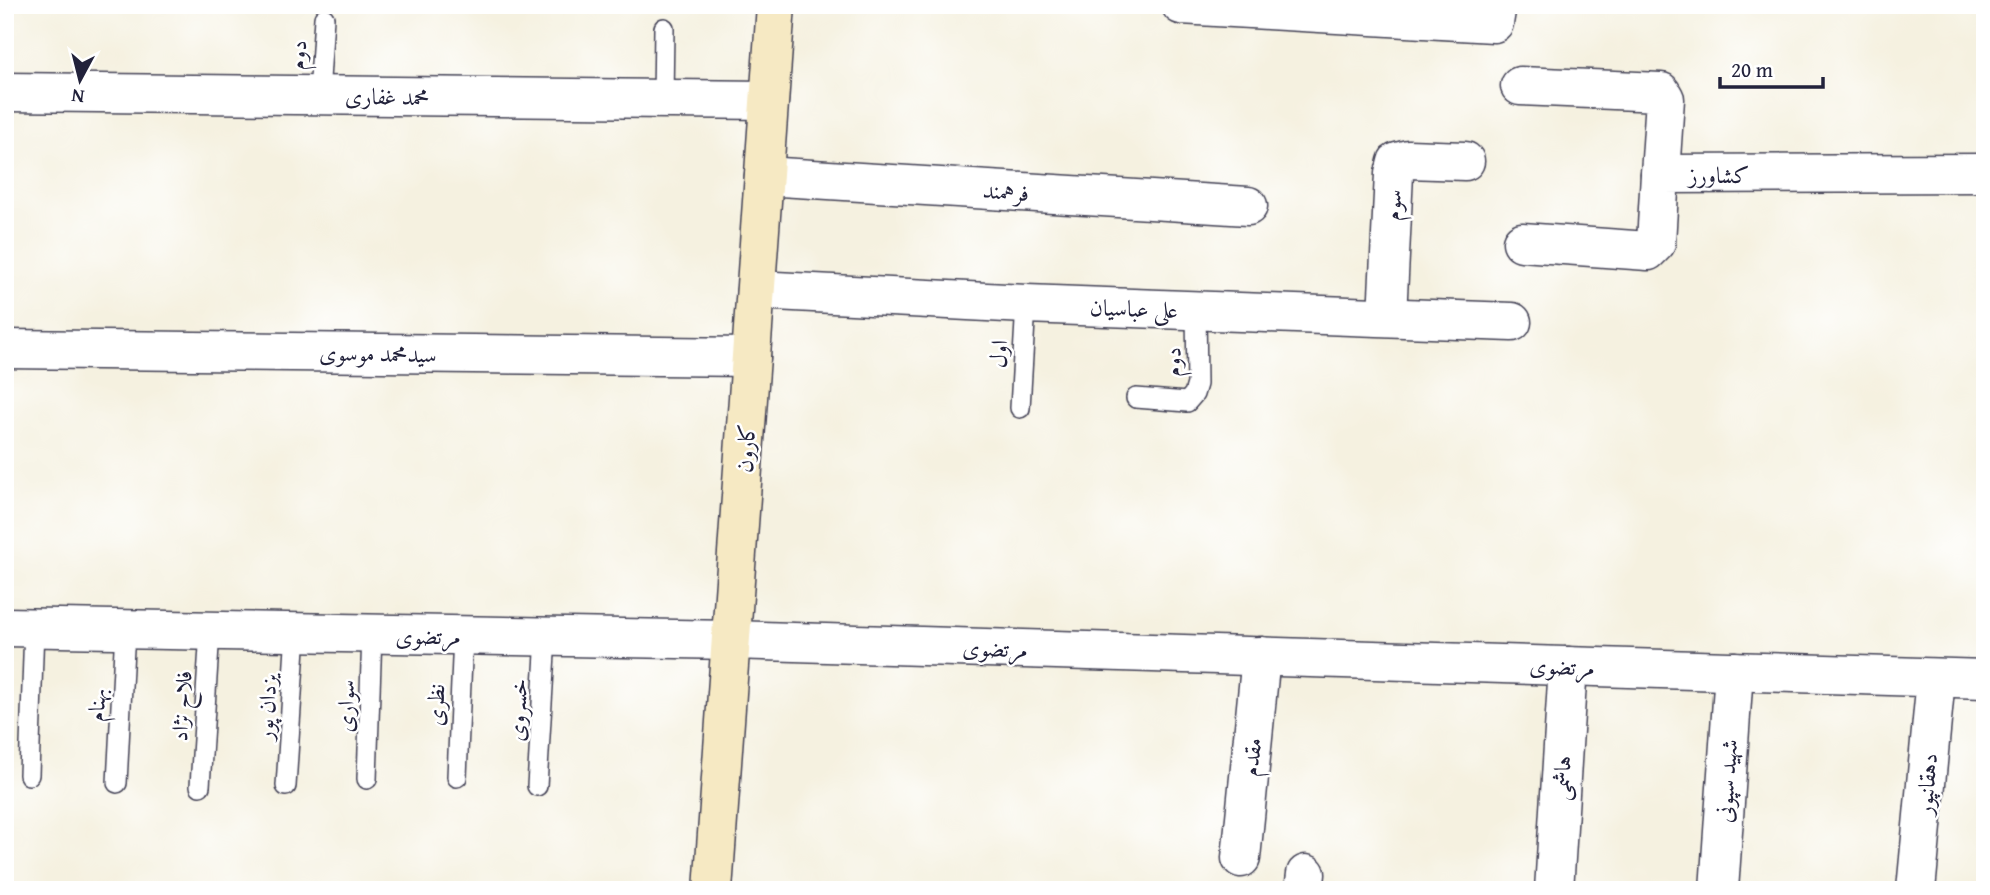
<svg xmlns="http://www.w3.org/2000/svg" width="1990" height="895" font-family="'Gentium Book Plus',Amiri,serif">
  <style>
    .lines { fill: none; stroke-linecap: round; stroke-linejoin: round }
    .service-casing { stroke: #424154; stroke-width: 22 }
    .minor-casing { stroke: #424154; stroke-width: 41 }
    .tertiary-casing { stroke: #424154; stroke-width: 41 }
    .secondary-casing { stroke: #424154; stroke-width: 41 }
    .service { stroke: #fff; stroke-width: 19 }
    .minor { stroke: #fff; stroke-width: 38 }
    .tertiary { stroke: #fff; stroke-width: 38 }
    .secondary { stroke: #f6e9c3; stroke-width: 38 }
    .labels { text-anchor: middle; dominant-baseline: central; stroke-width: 5; stroke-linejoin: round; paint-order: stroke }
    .street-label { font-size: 23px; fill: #22223b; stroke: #fff }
  </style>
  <rect width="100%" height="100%" fill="#fff"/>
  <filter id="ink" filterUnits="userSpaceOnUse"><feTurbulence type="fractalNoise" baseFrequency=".0143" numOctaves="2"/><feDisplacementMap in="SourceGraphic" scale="14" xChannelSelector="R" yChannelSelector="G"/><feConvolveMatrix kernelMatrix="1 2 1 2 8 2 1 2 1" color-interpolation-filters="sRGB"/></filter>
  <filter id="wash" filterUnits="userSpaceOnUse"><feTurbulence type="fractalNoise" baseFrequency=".00686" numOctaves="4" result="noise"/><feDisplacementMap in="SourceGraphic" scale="28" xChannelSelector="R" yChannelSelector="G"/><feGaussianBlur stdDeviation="1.57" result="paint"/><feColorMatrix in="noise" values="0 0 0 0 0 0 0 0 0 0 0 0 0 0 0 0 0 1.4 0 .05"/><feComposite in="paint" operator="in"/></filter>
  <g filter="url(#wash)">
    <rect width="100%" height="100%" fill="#f5f1e0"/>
  </g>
  <g filter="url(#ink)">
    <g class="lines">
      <defs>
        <g id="service">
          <path d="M319,95L324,18"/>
          <path d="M663,99L664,28"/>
          <path d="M1136,398L1187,402L1194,394L1197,384L1196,310"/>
          <path d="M1020,408L1026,304"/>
          <path d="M29,775L34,627"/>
          <path d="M457,777L463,635"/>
          <path d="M367,779L372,634"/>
          <path d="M117,783L125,629"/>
          <path d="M200,786L210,631"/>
          <path d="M286,786L296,632"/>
          <path d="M537,786L546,637"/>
        </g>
        <g id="minor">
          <path d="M1181,5L1494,23L1497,5"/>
          <path d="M1520,86L1661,92L1665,99L1660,174"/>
          <path d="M5,92L769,100"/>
          <path d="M764,176L1248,206"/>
          <path d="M1522,242L1648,251L1656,243L1660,174L1985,173"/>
          <path d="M756,290L1026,304L1512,322"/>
          <path d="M1387,316L1394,174L1397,162L1408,159L1465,161"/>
          <path d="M5,349L751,357"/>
          <path d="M1241,858L1261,656"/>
          <path d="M1304,890L1306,874"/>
          <path d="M1554,890L1568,666"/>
          <path d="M1719,890L1734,671"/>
          <path d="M1916,890L1936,678"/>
        </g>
        <path id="tertiary" d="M5,627L731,640L1985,679"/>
        <path id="secondary" d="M713,890L776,5"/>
      </defs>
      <use href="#service" class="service-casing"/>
      <use href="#minor" class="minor-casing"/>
      <use href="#tertiary" class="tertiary-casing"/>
      <use href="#secondary" class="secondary-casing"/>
      <use href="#service" class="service"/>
      <use href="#minor" class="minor"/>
      <use href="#tertiary" class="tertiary"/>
      <use href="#secondary" class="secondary"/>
    </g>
  </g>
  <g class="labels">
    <g class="street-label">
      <text transform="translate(297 55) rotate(-86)">دوم</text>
      <text transform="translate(387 96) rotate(1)">محمد غفاری</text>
      <text x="1719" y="174">کشاورز</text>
      <text transform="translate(1006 191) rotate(4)">فرهمند</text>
      <text transform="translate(1392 205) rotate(-87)">سوم</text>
      <text transform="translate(1134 308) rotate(2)">علی عباسیان</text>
      <text transform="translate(378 353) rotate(1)">سیدمحمد موسوی</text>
      <text transform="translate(998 354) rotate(-86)">اول</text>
      <text transform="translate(1172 362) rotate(-89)">دوم</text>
      <text transform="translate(745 448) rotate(-86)">کارون</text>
      <text x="428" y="635">مرتضوی</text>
      <text transform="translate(995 648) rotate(2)">مرتضوی</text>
      <text transform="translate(1562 666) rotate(2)">مرتضوی</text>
      <text transform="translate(96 705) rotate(-87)">بهنام</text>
      <text transform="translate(435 705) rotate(-88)">نظری</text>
      <text transform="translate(181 706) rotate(-86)">فلاح نژاد</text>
      <text transform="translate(345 706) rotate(-88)">سواری</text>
      <text transform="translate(266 707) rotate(-86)">یزدان پور</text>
      <text transform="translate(517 710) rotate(-87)">خسروی</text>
      <text transform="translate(1251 757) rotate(-84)">مقدم</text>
      <text transform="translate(1561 778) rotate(-86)">هاشمی</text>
      <text transform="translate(1726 781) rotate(-86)">شهید سپونی</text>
      <text transform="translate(1926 784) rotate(-85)">دهقانپور</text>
    </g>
  </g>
  <rect width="1990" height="895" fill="none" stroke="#fff" stroke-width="28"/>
  <g transform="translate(80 80) rotate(187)" stroke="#ffffff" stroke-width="5" paint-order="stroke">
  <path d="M0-5L12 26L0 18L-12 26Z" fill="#22223b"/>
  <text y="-10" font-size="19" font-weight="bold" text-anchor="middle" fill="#22223b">N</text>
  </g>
  <path d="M1720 77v10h103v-10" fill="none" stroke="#22223b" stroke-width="3.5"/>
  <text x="1731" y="77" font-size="21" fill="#22223b" stroke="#ffffff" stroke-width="5" paint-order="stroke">20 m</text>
</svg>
